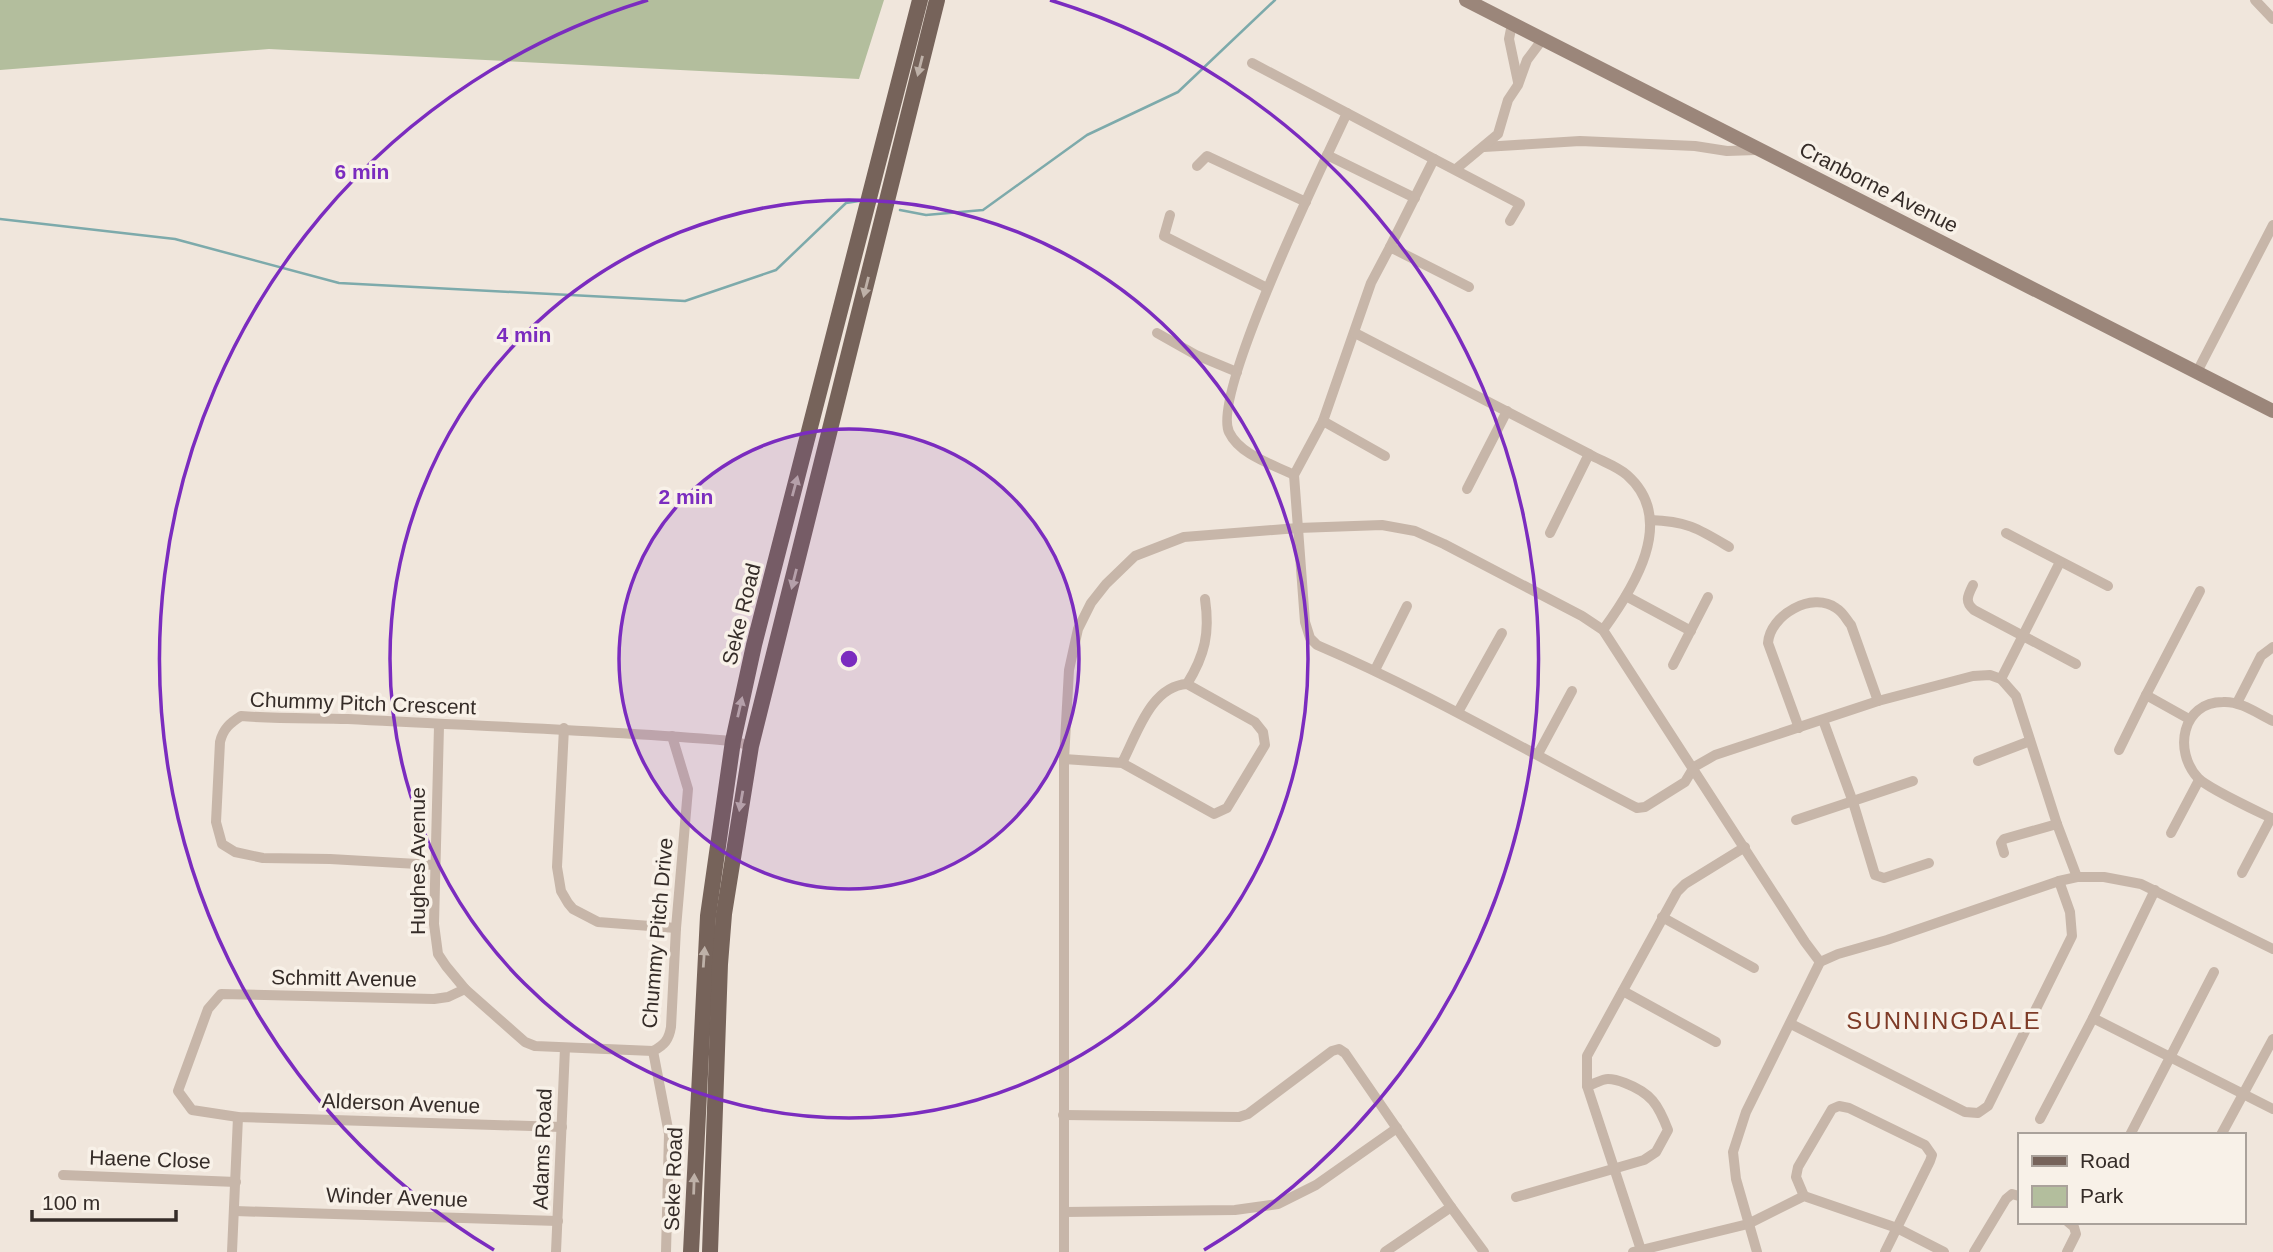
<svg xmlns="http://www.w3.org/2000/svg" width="2273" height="1252" font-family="Helvetica,sans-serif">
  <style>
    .green { fill: #b3be9d }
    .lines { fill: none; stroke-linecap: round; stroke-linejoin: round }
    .stream { stroke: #7daaab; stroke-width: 2.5 }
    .street { stroke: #c7b6a9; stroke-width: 10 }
    .secondary { stroke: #9b867a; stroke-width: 14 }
    .primary { stroke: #76635a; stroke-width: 16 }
    .oneway { fill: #beb1a8 }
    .ring { fill: none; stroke: #7b2cbf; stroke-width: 3.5 }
    .labels { text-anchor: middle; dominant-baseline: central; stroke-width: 7; stroke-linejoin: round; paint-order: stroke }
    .street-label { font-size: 21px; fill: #352c28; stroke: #f8f1e8 }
    .quarter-label { font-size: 24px; letter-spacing: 2px; fill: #7e3b27; stroke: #f8f1e8 }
    .centre { fill: #7b2cbf; stroke: #f8f1e8; stroke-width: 3.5 }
    .ring-label { font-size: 21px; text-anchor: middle; font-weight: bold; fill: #7b2cbf; stroke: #f8f1e8; stroke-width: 7; stroke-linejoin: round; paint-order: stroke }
  </style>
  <rect width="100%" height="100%" fill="#f0e6dc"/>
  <path class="green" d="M0,0H884L859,79L269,49L0,70Z"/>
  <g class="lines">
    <g class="stream">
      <path d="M900,210L926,215L983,210L1087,135L1178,92L1275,0"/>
      <path d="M0,219L175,239L339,283L685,301L776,270L846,203L859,201"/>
    </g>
    <g class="street">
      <path d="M2255,0L2273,19"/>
      <path d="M1512,24L1509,39L1518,82"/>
      <path d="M1252,63L1434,159"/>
      <path d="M1484,147L1580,141L1695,146L1727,151L1756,150"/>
      <path d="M1327,155L1415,198"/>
      <path d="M1197,166L1207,156L1306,202"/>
      <path d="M1456,169L1498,134L1508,100L1518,85L1527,60L1542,40"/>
      <path d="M1170,215L1164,236L1267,288"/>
      <path d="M1390,247L1434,159L1520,204L1510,221"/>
      <path d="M1469,287L1390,247L1371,283L1323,421L1294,475L1305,622L1310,638L1317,645C1427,692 1530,753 1637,808L1645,807L1685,782L1694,767L1715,755L1878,701L1973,676L1990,675L2001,679L2016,696L2057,824L2077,877"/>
      <path d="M1157,333L1196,355L1237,372"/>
      <path d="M1355,333L1589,454C1601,461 1617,466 1627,475C1678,520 1633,589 1603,630"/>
      <path d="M2197,372L2273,225"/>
      <path d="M1323,421L1385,456"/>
      <path d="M1294,475C1272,464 1240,455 1229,432C1211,394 1325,160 1347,113"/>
      <path d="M1467,489L1507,411"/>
      <path d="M1650,520C1687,521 1699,529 1729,547"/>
      <path d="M1550,533L1589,454"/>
      <path d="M2006,533L2108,586"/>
      <path d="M1973,585C1968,595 1964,602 1974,610L2076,664"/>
      <path d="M1626,596L1691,631"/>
      <path d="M1673,665L1708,597"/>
      <path d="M1375,670L1407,606"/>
      <path d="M2001,679L2060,562"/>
      <path d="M1187,684C1205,655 1210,633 1205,599"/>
      <path d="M2146,695L2200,591"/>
      <path d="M2237,703L2261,656L2273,647"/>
      <path d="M1458,712L1502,633"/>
      <path d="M1823,720L1853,802L1875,875L1884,878L1929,863"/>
      <path d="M2273,721C2258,714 2241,701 2223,702C2182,702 2173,751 2198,778C2207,788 2257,811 2273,819"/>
      <path d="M439,726L434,924L438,954L446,966L465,989L525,1042L535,1046L653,1051"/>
      <path d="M564,728L557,867L561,891L568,903L573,909L598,922L676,928"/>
      <path d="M1799,728L1768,643C1770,615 1812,591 1836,608C1843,612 1846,619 1851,625L1878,701"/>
      <path d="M2119,750L2146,695L2189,719"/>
      <path d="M1538,754L1572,691"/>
      <path d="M1064,759L1122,763L1214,814L1227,808L1265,745L1263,732L1255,722L1187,684C1151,686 1137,734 1122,763"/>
      <path d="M1978,761L2030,741"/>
      <path d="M1796,820L1913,781"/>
      <path d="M2171,833L2199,780"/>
      <path d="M2004,853L2001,843L2004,839L2057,824"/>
      <path d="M435,865L330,859L263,858L235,852L222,844L216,822L220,742C223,729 230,723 241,716C277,719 313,718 348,719C476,726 604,730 733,741L751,746"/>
      <path d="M2242,873L2271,818"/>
      <path d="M1662,917L1754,968"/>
      <path d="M465,989L448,997L434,999L221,994L208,1009L178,1091L192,1110L238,1117L562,1127"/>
      <path d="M1623,991L1716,1042"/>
      <path d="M2093,1018L2273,1109"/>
      <path d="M1791,1024L1965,1112L1978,1113L1988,1106L2072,936L2070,912L2059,881"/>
      <path d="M1063,1115L1239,1117L1248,1114L1332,1051L1339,1049L1345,1053L1451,1207L1484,1252"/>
      <path d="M2040,1119L2093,1018L2155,890"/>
      <path d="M2130,1135L2214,972"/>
      <path d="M2221,1135L2273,1039"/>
      <path d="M63,1175L236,1182"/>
      <path d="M1804,1196L1796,1177L1798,1167L1832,1109L1839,1106L1849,1108L1925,1145L1932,1155L1930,1161L1885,1252"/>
      <path d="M1516,1197L1644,1160L1656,1152L1668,1130C1658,1104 1651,1093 1625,1083C1620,1081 1614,1079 1608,1079C1602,1079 1594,1084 1587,1086"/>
      <path d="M235,1211L558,1221"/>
      <path d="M1064,1212L1235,1210L1278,1204L1316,1185L1397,1128"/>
      <path d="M1641,1250L1587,1086V1056L1677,892L1685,884L1745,847"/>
      <path d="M232,1252L238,1117"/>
      <path d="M556,1252L565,1048"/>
      <path d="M666,1252L669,1134L653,1051C665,1045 669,1039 671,1027L676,928L688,789L672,736"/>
      <path d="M1064,1252V759L1069,670L1078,629L1091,603L1106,584L1135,556L1184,537L1298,528L1382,525L1415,531L1444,544L1582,616L1603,630L1805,942L1820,962"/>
      <path d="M1385,1252L1451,1207"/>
      <path d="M1633,1252L1748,1224L1804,1196L1897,1228L1944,1252"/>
      <path d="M1757,1252L1736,1179L1733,1152L1746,1112L1820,962L1838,954L1887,940L2059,881L2077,877H2104L2141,884L2273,949"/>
      <path d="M1974,1252L2006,1199L2012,1194L2019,1196"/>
      <path d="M2067,1252L2076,1234L2074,1227L2068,1222"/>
    </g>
    <path class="secondary" d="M1466,0L2273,411"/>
    <g class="primary">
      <path d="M691,1252L708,916L733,741L754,645L920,0"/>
      <path d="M710,1252L720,964L724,914L751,746L937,0"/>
    </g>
  </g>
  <defs><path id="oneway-solid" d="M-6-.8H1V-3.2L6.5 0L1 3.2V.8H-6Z" transform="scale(1.75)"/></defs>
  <g class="oneway">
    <use href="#oneway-solid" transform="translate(920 66) rotate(104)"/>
    <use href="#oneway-solid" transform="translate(866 287) rotate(104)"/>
    <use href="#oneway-solid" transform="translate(795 486) rotate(-75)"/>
    <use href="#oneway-solid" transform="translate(794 579) rotate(104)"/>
    <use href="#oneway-solid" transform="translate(740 707) rotate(-77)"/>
    <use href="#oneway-solid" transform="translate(741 801) rotate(100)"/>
    <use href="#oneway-solid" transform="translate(704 957) rotate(-86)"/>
    <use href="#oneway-solid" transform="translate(694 1184) rotate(-88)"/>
  </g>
  <circle cx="849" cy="659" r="230" fill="#7b2cbf" fill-opacity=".12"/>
  <g class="ring">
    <circle cx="849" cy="659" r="230"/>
    <circle cx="849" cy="659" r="459"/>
    <path d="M494 1250A689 689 0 0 1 648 0M1050 0A689 689 0 0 1 1204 1250"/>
  </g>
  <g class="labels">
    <g class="street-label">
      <text transform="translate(1879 187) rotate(27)">Cranborne Avenue</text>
      <text transform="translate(741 614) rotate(-76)">Seke Road</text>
      <text transform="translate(363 703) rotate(2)">Chummy Pitch Crescent</text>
      <text transform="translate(417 861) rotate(-90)">Hughes Avenue</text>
      <text transform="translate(657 933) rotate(-85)">Chummy Pitch Drive</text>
      <text transform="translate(344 978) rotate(1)">Schmitt Avenue</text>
      <text transform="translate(401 1103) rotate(2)">Alderson Avenue</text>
      <text transform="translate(542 1149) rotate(-88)">Adams Road</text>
      <text transform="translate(150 1159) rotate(2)">Haene Close</text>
      <text transform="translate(673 1179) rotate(-88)">Seke Road</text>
      <text transform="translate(397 1197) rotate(2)">Winder Avenue</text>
    </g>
    <g class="quarter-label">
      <text x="1944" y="1020">SUNNINGDALE</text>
    </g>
  </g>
  <circle cx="849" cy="659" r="10" class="centre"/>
  <g class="ring-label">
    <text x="362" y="179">6 min</text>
    <text x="524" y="342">4 min</text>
    <text x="686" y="504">2 min</text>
  </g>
  <rect x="2018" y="1133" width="228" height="91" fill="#f8f1e8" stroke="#aaa29b" stroke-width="2"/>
  <rect x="2032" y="1156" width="35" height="10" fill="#76635a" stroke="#aaa29b" stroke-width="2"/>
  <text x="2080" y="1168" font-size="21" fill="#352c28">Road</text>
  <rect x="2032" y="1186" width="35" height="21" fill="#b3be9d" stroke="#aaa29b" stroke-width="2"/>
  <text x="2080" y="1203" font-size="21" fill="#352c28">Park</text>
  <path d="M32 1210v10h144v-10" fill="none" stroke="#352c28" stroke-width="3.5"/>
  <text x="42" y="1210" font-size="21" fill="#352c28" stroke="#f8f1e8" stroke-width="5" paint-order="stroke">100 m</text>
</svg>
